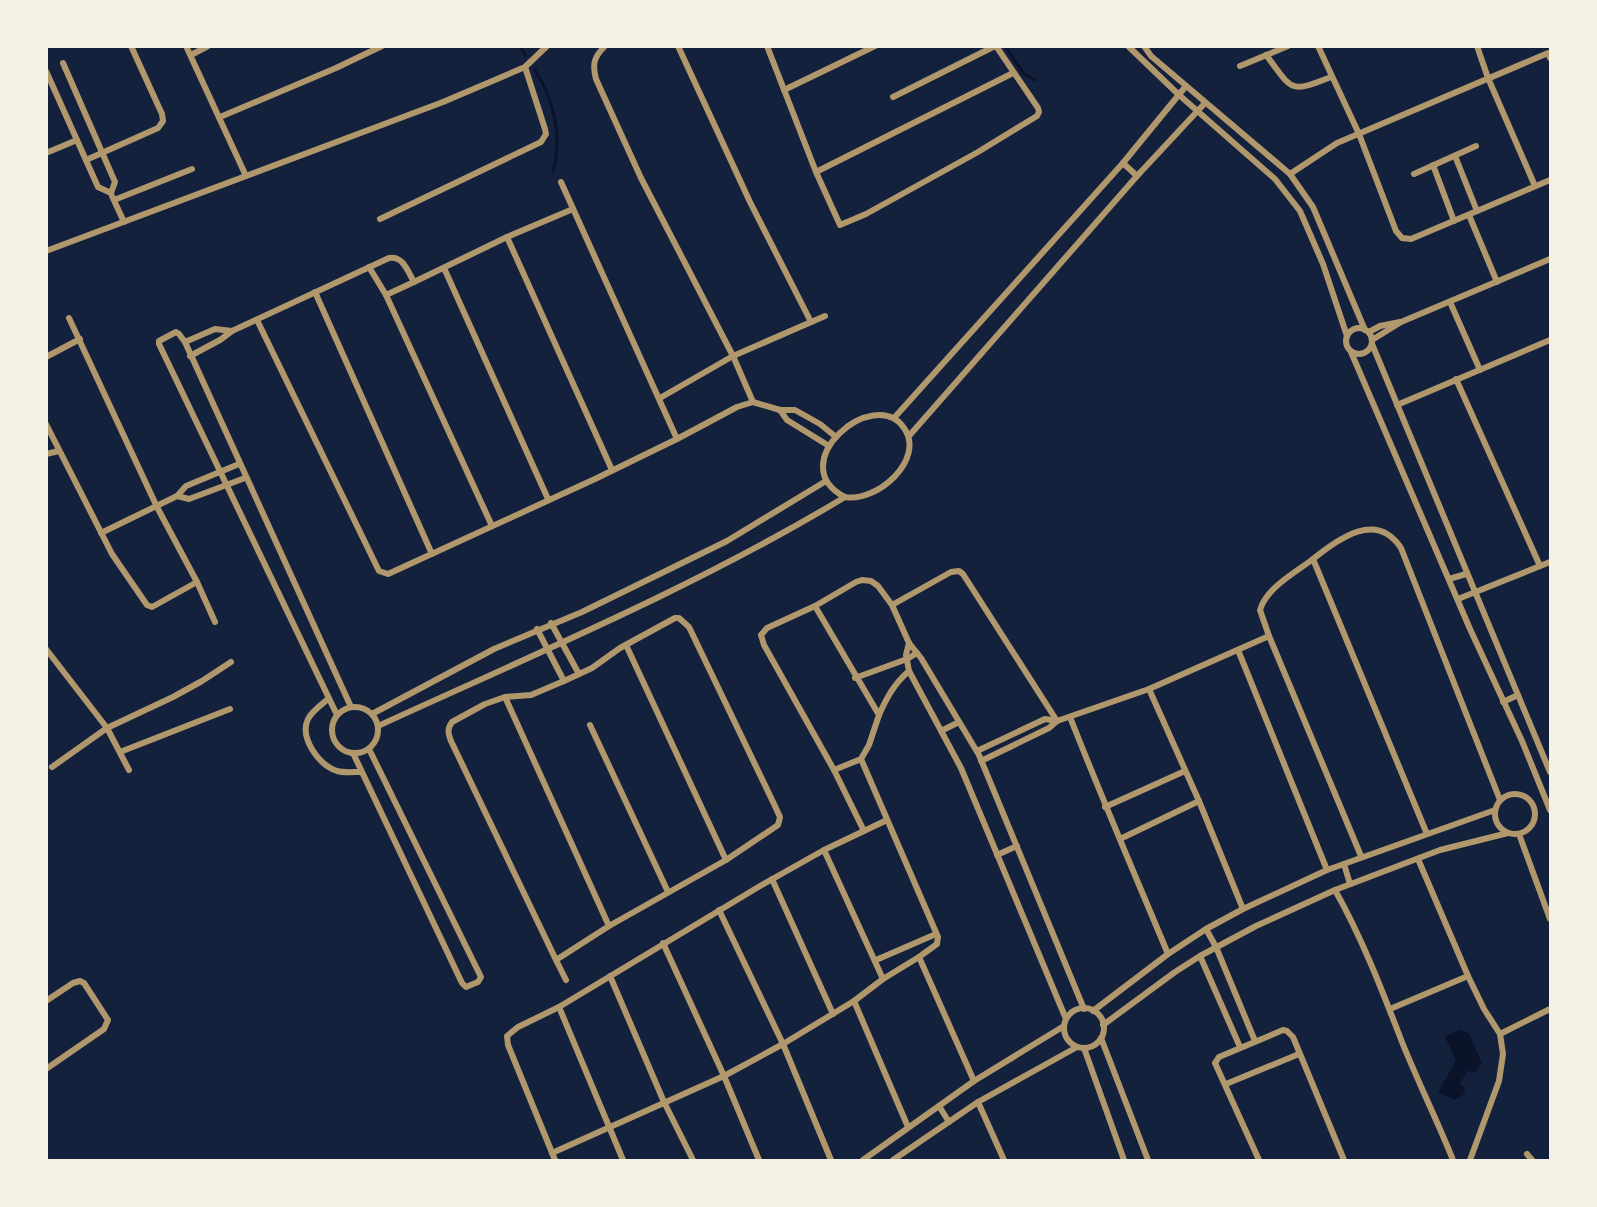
<svg xmlns="http://www.w3.org/2000/svg" width="1597" height="1207" font-family="'Space Grotesk',sans-serif">
  <style>
    .water { fill: #0b132b }
    .lines { fill: none; stroke-linecap: round; stroke-linejoin: round }
    .stream { stroke: #0b132b; stroke-width: 3 }
    .minor { stroke: #b1986c; stroke-width: 6 }
  </style>
  <rect width="100%" height="100%" fill="#14213d"/>
  <path class="water" d="M1460,1029L1469,1034L1482,1063L1476,1072L1468,1071L1460,1083L1465,1088L1464,1094L1455,1100L1438,1092L1456,1061L1445,1037Z"/>
  <g class="lines">
    <g class="stream">
      <path d="M519,46L526,55"/>
      <path d="M1005,46L1024,74L1035,80"/>
      <path d="M535,70C554,100 563,137 553,172"/>
    </g>
    <g class="minor">
      <path d="M186,46L246,176"/>
      <path d="M605,46C594,57 592,64 596,79L641,178L733,356L753,402"/>
      <path d="M678,46L750,202L811,322"/>
      <path d="M767,46L816,172L840,225L866,214L978,152L1037,116L1039,112L1038,108L996,46"/>
      <path d="M1128,46L1178,94L1275,179L1300,211L1323,264L1347,336"/>
      <path d="M1144,46L1151,56L1290,174L1313,207L1365,330"/>
      <path d="M1318,46L1359,134L1396,231L1402,238L1411,239L1550,180"/>
      <path d="M1477,46L1488,78L1535,186"/>
      <path d="M191,55L208,46"/>
      <path d="M1266,55C1293,90 1288,94 1331,77"/>
      <path d="M63,63L115,182L111,193"/>
      <path d="M1240,66L1288,46"/>
      <path d="M46,71L98,187L111,193"/>
      <path d="M784,90L875,46"/>
      <path d="M893,97L995,46"/>
      <path d="M220,117L336,68L382,46"/>
      <path d="M46,153L77,140"/>
      <path d="M1455,156L1477,211"/>
      <path d="M86,160L158,128L163,121L162,114L131,46"/>
      <path d="M1123,163L1137,176"/>
      <path d="M1433,165L1454,221"/>
      <path d="M816,172L1013,73"/>
      <path d="M1290,174L1337,143L1548,53L1550,58"/>
      <path d="M1414,174L1476,146"/>
      <path d="M561,182L677,439"/>
      <path d="M112,196L124,222"/>
      <path d="M114,200L192,169"/>
      <path d="M1469,215L1497,282"/>
      <path d="M380,219L541,142L546,134L545,129L525,67"/>
      <path d="M507,237L612,470"/>
      <path d="M46,251L443,102L525,67L547,46"/>
      <path d="M369,267L386,295L492,526"/>
      <path d="M444,268L548,499"/>
      <path d="M315,292L432,554"/>
      <path d="M386,295L414,282"/>
      <path d="M1450,302L1480,370"/>
      <path d="M69,318L157,507L197,582L215,622"/>
      <path d="M257,320L379,571L388,574L595,479L677,439L737,407L753,402L780,410H795L820,424L836,437"/>
      <circle cx="1359" cy="341" r="13"/>
      <path d="M1369,332L1380,326L1400,322"/>
      <path d="M1372,340L1401,322L1550,259"/>
      <path d="M185,342L215,329L232,331"/>
      <path d="M1372,344L1550,772"/>
      <path d="M1351,352L1470,629L1522,741L1550,810"/>
      <path d="M190,356L220,340L232,331L389,258C403,255 408,272 414,282L507,237L573,209"/>
      <path d="M46,357L80,339"/>
      <path d="M1456,379L1540,566"/>
      <path d="M660,398L733,356L825,316"/>
      <path d="M1397,405L1550,340"/>
      <path d="M780,410L787,420L829,446"/>
      <path d="M894,418L1123,163L1186,86"/>
      <path d="M46,424L112,554L147,605L152,607L197,582"/>
      <path d="M909,436L1137,176L1205,103"/>
      <path d="M46,454L59,451"/>
      <path d="M177,496L189,499L245,478"/>
      <path d="M101,533L177,496L186,486L239,464"/>
      <path d="M1313,559L1427,834"/>
      <path d="M1449,579L1466,574"/>
      <path d="M1458,599L1550,562"/>
      <path d="M892,605L951,572L959,571L963,574L1057,721"/>
      <path d="M815,606L879,715L869,745L861,759L834,770"/>
      <path d="M551,623L579,674"/>
      <path d="M537,629L564,681"/>
      <path d="M909,643L906,655L909,671L961,768L1066,1019"/>
      <path d="M626,645L726,860"/>
      <path d="M46,649L107,728L129,770"/>
      <path d="M1238,650L1327,870"/>
      <path d="M855,678L907,659L917,653"/>
      <path d="M1149,689L1199,801L1243,909"/>
      <path d="M505,697L609,926"/>
      <path d="M328,699C321,705 312,711 308,719C299,738 319,765 337,771C344,773 353,772 361,772"/>
      <path d="M1503,702L1518,695"/>
      <circle cx="355" cy="730" r="23"/>
      <path d="M372,714L494,649L582,612L727,541L826,481"/>
      <path d="M337,715L159,344V341L176,332L179,334L185,342L351,707"/>
      <path d="M879,715C887,697 894,684 909,671"/>
      <path d="M1070,717C1101,796 1135,875 1168,954"/>
      <path d="M590,725L668,892"/>
      <path d="M378,726C535,654 696,587 845,497C877,503 926,459 904,428C874,384 781,464 845,497"/>
      <path d="M941,731L959,722"/>
      <path d="M977,751L1045,719L1057,721"/>
      <path d="M120,752L230,709"/>
      <path d="M353,753L462,983L466,987L478,982L481,977L369,749"/>
      <path d="M981,761L1049,728L1057,721L1149,689L1269,636"/>
      <path d="M52,767L107,728L173,697L202,681L231,662"/>
      <circle cx="1515" cy="814" r="20"/>
      <path d="M1105,807L1185,771"/>
      <path d="M864,831L834,770L764,645L761,635L767,628L815,606L856,582L862,580L871,581L878,586L892,605L909,643L921,658L979,755L1084,1009"/>
      <path d="M1519,834L1550,919"/>
      <path d="M1120,839L1199,801"/>
      <path d="M824,850L883,979"/>
      <path d="M997,855L1017,846"/>
      <path d="M1361,856L1269,636L1260,610C1267,587 1295,573 1313,559C1339,539 1376,510 1401,548L1500,800"/>
      <path d="M1418,859L1468,976L1484,1009L1500,1034L1503,1054L1499,1081L1470,1160"/>
      <path d="M1344,864L1350,884"/>
      <path d="M772,879L833,1014"/>
      <path d="M1335,890C1362,938 1382,990 1402,1042C1418,1082 1437,1120 1453,1160"/>
      <path d="M719,910L783,1044L831,1160"/>
      <path d="M1206,929L1216,947L1255,1041"/>
      <path d="M663,943L724,1076L759,1160"/>
      <path d="M1200,956L1240,1047"/>
      <path d="M919,957L974,1081"/>
      <path d="M556,960L451,741C448,733 447,729 452,722L485,704L505,697L531,695L564,681L592,668L620,648L675,618H679L689,627L774,804L780,817L778,825L726,860L609,926L556,960L566,980"/>
      <path d="M876,960L936,934"/>
      <path d="M610,976L664,1102L693,1160"/>
      <path d="M46,1001L73,983L80,981L84,983L108,1020L104,1029L46,1069"/>
      <path d="M854,1001L908,1127"/>
      <path d="M559,1007L623,1160"/>
      <circle cx="1084" cy="1028" r="20"/>
      <path d="M1390,1009L1468,976"/>
      <path d="M1093,1011L1168,954L1206,929L1243,909L1327,870L1495,810"/>
      <path d="M1103,1025L1175,972L1200,956L1256,926L1335,890L1440,850L1508,833"/>
      <path d="M1500,1034L1550,1009"/>
      <path d="M1101,1038L1148,1160"/>
      <path d="M1084,1048L1124,1160"/>
      <path d="M1226,1084L1299,1054"/>
      <path d="M978,1102L1004,1160"/>
      <path d="M939,1106L949,1122"/>
      <path d="M552,1153L724,1076L783,1044L854,1001L883,979L919,957L937,944L938,937L861,759"/>
      <path d="M1527,1154L1532,1160"/>
      <path d="M555,1160L508,1045L507,1036L518,1027L559,1007L760,886L824,850L887,820"/>
      <path d="M863,1160L974,1081L1064,1026"/>
      <path d="M893,1160L978,1102L1077,1047"/>
      <path d="M1259,1160L1215,1063L1219,1057L1283,1030L1287,1031L1293,1037L1344,1160"/>
    </g>
  </g>
  <rect width="1597" height="1207" fill="none" stroke="#f6f1e7" stroke-width="96"/>
</svg>
